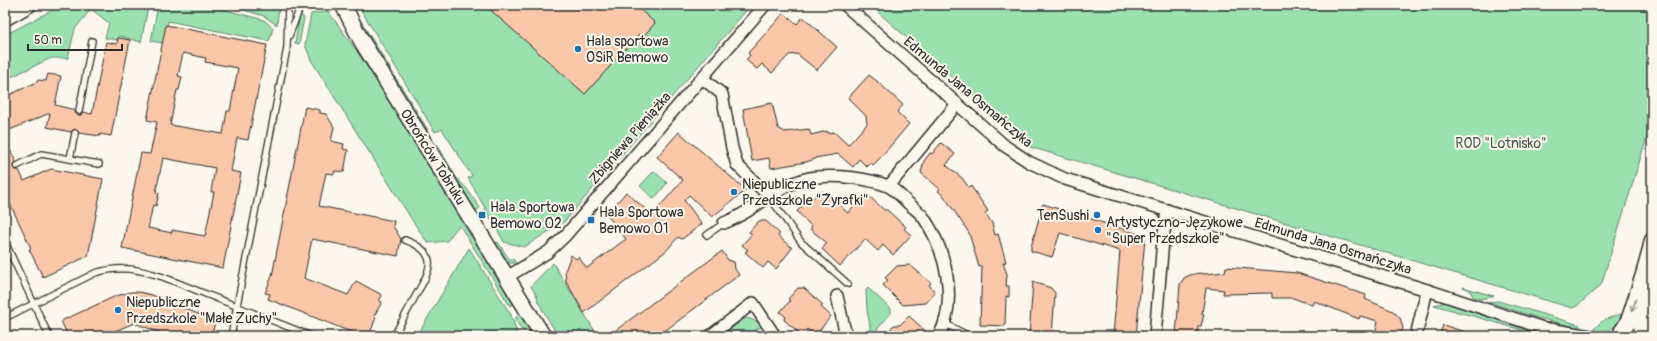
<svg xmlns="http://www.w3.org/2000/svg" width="1657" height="341" font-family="Pangolin,sans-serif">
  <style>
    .green { fill: #9ae1af; stroke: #62866d }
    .building { fill: #fac8a9; stroke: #2b2b2b; fill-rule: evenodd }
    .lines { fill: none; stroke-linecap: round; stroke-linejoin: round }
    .lane-casing { stroke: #2b2b2b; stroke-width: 8 }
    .street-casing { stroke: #2b2b2b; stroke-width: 14 }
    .secondary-casing { stroke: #2b2b2b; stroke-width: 18 }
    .lane { stroke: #fbf7ec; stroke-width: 5.5 }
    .street { stroke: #fbf7ec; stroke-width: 11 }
    .secondary { stroke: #fbf7ec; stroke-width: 15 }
    .oneway { stroke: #93918c }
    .poi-dot { fill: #1f6fb2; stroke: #fbf7ec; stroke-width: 1.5 }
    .labels { text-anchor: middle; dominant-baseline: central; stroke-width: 4; stroke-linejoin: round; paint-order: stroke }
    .poi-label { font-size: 14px; fill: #2b2b2b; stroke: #fbf7ec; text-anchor: start }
    .street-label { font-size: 14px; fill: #2b2b2b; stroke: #fbf7ec }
    .park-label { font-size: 14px; fill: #47584c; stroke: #fbf7ec }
  </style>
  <rect width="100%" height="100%" fill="#fbf7ec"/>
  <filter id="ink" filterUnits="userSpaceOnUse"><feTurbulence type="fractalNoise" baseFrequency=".025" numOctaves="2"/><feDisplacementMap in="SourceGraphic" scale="8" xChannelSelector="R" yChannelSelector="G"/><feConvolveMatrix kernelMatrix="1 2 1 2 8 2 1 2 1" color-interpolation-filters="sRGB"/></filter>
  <g filter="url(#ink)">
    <g class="green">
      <path d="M62,5H154L153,7H148L141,42L119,36L117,40L105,38L109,23L91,9L75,29L68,58H51L5,80V35Z"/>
      <path d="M158,5H206L264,20L273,28L269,41L168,21L163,43L151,41Z"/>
      <path d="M227,5H279L277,25L264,16Z"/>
      <path d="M347,5H351L428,130L422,128Z"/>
      <path d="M358,5H751L564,222L524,247L504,242L468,178L472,176L442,129L435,132Z"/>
      <path d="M870,5H1652V121L1601,285L1577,306L1572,308L1030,147Z"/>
      <path d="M328,11C397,104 453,205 514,303L510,306L460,226L456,229L447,241L428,243L414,223L311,60L305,45L311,14Z"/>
      <path d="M300,14L304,18L299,44L295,43Z"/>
      <path d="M437,144L456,177L467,189L480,208L474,212L436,151Z"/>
      <path d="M654,171L667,183L654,199L640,186Z"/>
      <path d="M498,242L509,259H513L516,263H506L494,244Z"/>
      <path d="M469,248L511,315L518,336H417Z"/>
      <path d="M553,263L598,336H558L537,300L538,298L531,286Z"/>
      <path d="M1463,287L1490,295L1494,296L1481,299L1473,297L1470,290Z"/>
      <path d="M868,288L891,309V313L874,333L871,332L867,310L866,290Z"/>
      <path d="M1498,301L1580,325L1579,328L1534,317L1489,302Z"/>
      <path d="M1446,302L1519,326L1543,336L1434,305Z"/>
      <path d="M521,314L530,329L528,331L522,330L516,321V317Z"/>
      <path d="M1622,314L1627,315C1618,325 1607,335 1592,333C1596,322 1612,316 1622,314Z"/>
      <path d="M747,318L758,322L762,326L747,336H722L742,320Z"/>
    </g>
    <g class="building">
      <path d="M485,5H635L655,23L643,37L639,34L585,94Z"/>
      <path d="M784,13L797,24L803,17L837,47L817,70L797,54L789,55L772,73L762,64L757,69L746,60L750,55L748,53Z"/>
      <path d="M166,25L267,45L248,140L237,138L231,171L241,173L223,268L122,248L141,153L150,154L157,122L147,120ZM183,53L206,58L205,62L238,68L230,111H227L223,134L170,125L177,90H179L182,77L178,76ZM163,158L215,168L211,192H214L205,236L172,230V233L148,228L153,205L156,206L159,193L156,192Z"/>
      <path d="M118,38L130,40L111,136L100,134V136L79,133L75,129L71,132L47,127L50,113L5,132V97L37,82L38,80L46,81L48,74L61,76L55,105L75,110V113L78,115H81L83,112L92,114L106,42L117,44Z"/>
      <path d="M869,75L878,82L903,105L897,112L909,124L881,157L873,165L871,163L867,167L859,159L853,167L838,154L815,158V159L806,162L771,168L769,158L752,161L743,109L772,103L778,128L785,132L809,129L811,135L827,131L828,133L834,132L848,145L867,124L866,116L848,98Z"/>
      <path d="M305,107L320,110V113L326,114L334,127L331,141L344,144L343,149L348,150L344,172L335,171L334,174L326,173L319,206L394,221L393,226L401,239L398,256L312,239L304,278L348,295L356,281L382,295L379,301L382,302L374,316L376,317L369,336H361L268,299L270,294L265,293L272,276Z"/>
      <path d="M679,132L746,190L712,217L689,195L684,200L702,224L682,239L678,237L666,251L584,313L566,281L565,271L571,255L576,259L578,257L587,268L626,239L607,215L626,192L652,215L683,180L657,157Z"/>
      <path d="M5,139L16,162L13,164V168L15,170H19L24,181L51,169L103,179L88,256L43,277L29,249L31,248L5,193Z"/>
      <path d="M941,143L955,154L946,165L962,178L969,188L971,186L988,211L985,213L992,223L995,235L998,234L1006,262L1003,263L1007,274L1006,286H1009V297L1006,296L1005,326L980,325L982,266L979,267L969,233L961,221L944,196L938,191L940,189L921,173L924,161L930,153L932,154Z"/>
      <path d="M818,192H824L848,213L861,197H870L884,210H887L906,227L904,229L911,235L893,255L883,245L878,251L865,239L840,266L822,249L827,243L810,229L812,227L797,211L802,207L799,205L806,197L811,201Z"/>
      <path d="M1043,204L1142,235L1145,239L1136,336H1113L1120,251L1060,233L1052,257L1031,251V247Z"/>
      <path d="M759,221H766L780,234L778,236L792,248L776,269L768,262L763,268L745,252L748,250L742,245L752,234L749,232Z"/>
      <path d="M722,251L728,260L734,262L735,269L739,275L658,336H608Z"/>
      <path d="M910,265L931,283L929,285L935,292L925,303L903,305L883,285L888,280L885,278L897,266Z"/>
      <path d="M1226,267L1297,273L1366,295L1365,299L1393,311L1400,318L1403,328L1400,336H1383L1375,334L1378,321L1360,316L1359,319L1314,301L1312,305L1293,298H1272V293L1223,294L1224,290L1206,288L1202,314H1204L1201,326H1198V336H1176L1180,284L1184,278L1190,275L1199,273L1205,274L1225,272Z"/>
      <path d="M1033,282L1051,288L1055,293L1052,336H1029Z"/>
      <path d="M798,288H804L823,305L821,307L831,316L815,336L807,329L802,335L784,320L786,317L780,312L790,301L788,299Z"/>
      <path d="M131,292H139L152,295L215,321L212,336H170L134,323L103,336H68L61,321L116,296Z"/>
      <path d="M909,316L931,336H884L894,325H900Z"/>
      <path d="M1443,325L1472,334L1471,336H1439Z"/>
    </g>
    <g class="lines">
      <defs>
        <g id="lane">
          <path d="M289,36L301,5"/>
          <path d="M79,111L92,41"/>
          <path d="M70,159L75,133"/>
          <path d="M17,166L41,154L99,164"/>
          <path d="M769,196L801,242L848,284"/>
          <path d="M707,235L724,223"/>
          <path d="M5,242L49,336"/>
          <path d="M5,318L95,273C121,265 138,269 163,277L311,336"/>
          <path d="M946,324L969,336"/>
          <path d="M231,336L287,48L288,5"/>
          <path d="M394,336C401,322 409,309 416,295C431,269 440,253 405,240"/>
        </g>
        <g id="street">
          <path d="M845,5L1005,146L1029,162L1065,179L1427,290L1540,327L1558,336"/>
          <path d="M702,78L722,94L732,148L737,165L769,196"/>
          <path d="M889,186L957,104"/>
          <path d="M724,223C732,220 739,216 746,212C768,198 789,180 816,177C838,175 867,178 888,186C894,189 901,196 906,201C912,207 920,212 924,218C946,251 958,300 939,336"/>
          <path d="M507,277L548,252L565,236L765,5"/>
          <path d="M837,296L846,336"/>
          <path d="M1549,329L1591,336"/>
          <path d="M710,336L753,303L775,336"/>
          <path d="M1155,336L1163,240L1167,210"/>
          <path d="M1416,336L1427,290"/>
        </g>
        <g id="secondary">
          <path d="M343,5L361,40L543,336"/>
          <path d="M5,18L28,5"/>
          <path d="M1622,331C1630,322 1632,309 1636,298C1642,279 1649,260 1652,241"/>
          <path d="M1642,336L1641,327L1652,287"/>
        </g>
      </defs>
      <use href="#lane" class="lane-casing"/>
      <use href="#street" class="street-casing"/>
      <use href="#secondary" class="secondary-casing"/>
      <use href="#lane" class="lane"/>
      <use href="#street" class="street"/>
      <use href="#secondary" class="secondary"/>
    </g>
    <defs><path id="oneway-shaft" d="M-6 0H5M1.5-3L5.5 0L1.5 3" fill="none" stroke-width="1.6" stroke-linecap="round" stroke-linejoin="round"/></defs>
    <use class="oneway" href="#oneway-shaft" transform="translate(1634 305) rotate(106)"/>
  </g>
  <g class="poi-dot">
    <circle cx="578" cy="49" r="4"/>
    <circle cx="734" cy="192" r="4"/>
    <rect x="478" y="211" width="8" height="8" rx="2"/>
    <circle cx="1097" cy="215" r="4"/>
    <rect x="587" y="216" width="8" height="8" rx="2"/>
    <circle cx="1098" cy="230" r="4"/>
    <circle cx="118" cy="310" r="4"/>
  </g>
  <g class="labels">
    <g class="poi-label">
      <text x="586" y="41">Hala sportowa<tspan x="586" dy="16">OSiR Bemowo</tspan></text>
      <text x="742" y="184">Niepubliczne<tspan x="742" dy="16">Przedszkole "Żyrafki"</tspan></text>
      <text x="490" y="207">Hala Sportowa<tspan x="490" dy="16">Bemowo 02</tspan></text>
      <text x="599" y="212">Hala Sportowa<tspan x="599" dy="16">Bemowo 01</tspan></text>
      <text x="1089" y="215" text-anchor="end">TenSushi</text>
      <text x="1106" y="222">Artystyczno-Językowe<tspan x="1106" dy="16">"Super Przedszkole"</tspan></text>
      <text x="126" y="302">Niepubliczne<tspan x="126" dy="16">Przedszkole "Małe Zuchy"</tspan></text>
    </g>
    <g class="street-label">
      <text transform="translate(968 92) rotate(40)">Edmunda Jana Osmańczyka</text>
      <text transform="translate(630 138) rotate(-49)">Zbigniewa Pieniążka</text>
      <text transform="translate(433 157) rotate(58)">Obrońców Tobruku</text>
      <text transform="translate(1333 246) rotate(17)">Edmunda Jana Osmańczyka</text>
    </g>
    <g class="park-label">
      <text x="1501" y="143">ROD "Lotnisko"</text>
    </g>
  </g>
  <rect width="1657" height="341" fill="none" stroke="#fbf7ec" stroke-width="20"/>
  <rect x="10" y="10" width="1637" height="321" fill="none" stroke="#2b2b2b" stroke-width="1.5" filter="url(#ink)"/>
  <path d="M28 44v6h94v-6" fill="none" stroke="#2b2b2b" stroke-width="2"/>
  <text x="34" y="44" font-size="12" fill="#2b2b2b" stroke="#fbf7ec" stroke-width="3" paint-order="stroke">50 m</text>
</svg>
